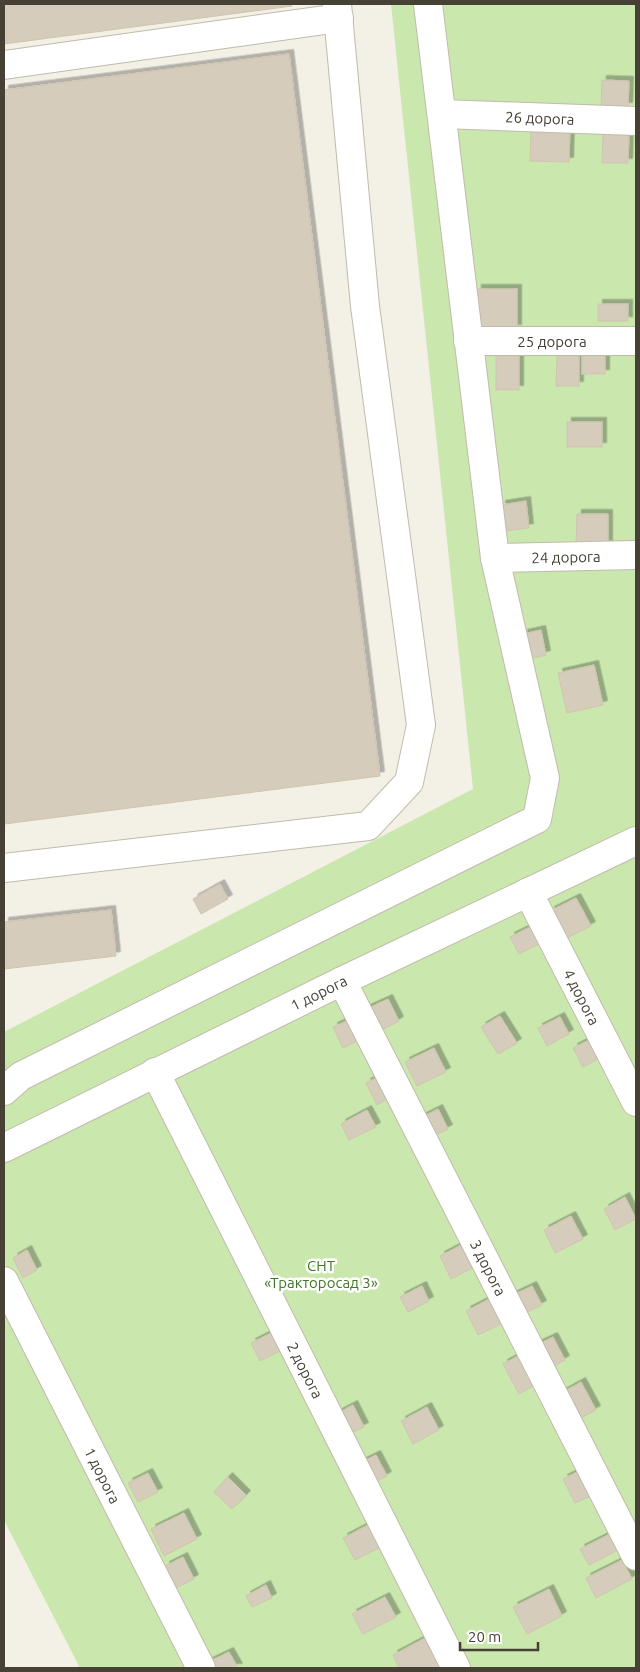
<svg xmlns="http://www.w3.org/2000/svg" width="640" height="1672" font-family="Ubuntu,sans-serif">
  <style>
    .green { fill: #cae7ae }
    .building { fill: #d5ccbb; stroke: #cfc5ae; filter: url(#shadow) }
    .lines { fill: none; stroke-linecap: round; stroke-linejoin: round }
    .minor-casing { stroke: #c1bbab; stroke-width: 30 }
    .minor { stroke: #fff; stroke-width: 28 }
    .labels { text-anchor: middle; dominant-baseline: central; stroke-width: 5; stroke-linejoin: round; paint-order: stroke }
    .street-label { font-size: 15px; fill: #464035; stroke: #fff }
    .park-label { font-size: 15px; fill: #417728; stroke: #fff }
  </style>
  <defs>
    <filter id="shadow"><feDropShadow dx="4.5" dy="-4.5" stdDeviation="0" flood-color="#0004"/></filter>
  </defs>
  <rect width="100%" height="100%" fill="#f3f0e6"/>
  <path class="green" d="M391,4H636V1668H80L4,1520V1032L473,789Z"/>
  <g class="building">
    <path d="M4,4H291L292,6L4,44Z"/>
    <path d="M289,54L380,776L4,824V90Z"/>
    <path d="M602,80L629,81L628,107H601Z"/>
    <path d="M531,125L570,126L569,162L530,161Z"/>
    <path d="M603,132L629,133L628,163H602Z"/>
    <rect x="477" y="289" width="40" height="40"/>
    <rect x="598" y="304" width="30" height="17"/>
    <rect x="496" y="356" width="23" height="34"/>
    <path d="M557,356H579V386H556Z"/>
    <rect x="582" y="356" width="23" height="18"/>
    <rect x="567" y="422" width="35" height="25"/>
    <path d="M526,501L529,528L504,531L501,505Z"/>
    <path d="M577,514H608V545L576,544Z"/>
    <path d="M541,630L546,655L529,659L523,634Z"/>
    <path d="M594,665L603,705L567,713L558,673Z"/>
    <path d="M220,884L228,899L201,914L193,899Z"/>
    <path d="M576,898L591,926L565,939L550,911Z"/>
    <path d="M111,910L116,956L4,969V922Z"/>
    <path d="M536,924L545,941L519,954L510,937Z"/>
    <path d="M388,999L399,1021L378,1032L366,1009Z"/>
    <path d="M500,1016L517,1043L498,1054L481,1027Z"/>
    <path d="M560,1017L569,1034L547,1046L538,1028Z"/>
    <path d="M351,1019L361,1039L343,1048L333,1027Z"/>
    <path d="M597,1036L607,1054L583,1067L573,1048Z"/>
    <path d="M434,1048L446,1072L417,1086L405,1062Z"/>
    <path d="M378,1077L389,1098L377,1105L366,1083Z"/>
    <path d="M438,1109L448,1129L430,1138L420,1118Z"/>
    <path d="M367,1110L376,1127L349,1140L341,1124Z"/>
    <path d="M625,1197L636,1219L615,1230L604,1209Z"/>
    <path d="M571,1216L583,1239L555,1253L544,1230Z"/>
    <path d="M465,1243L476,1266L451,1279L440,1256Z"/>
    <path d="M27,1250L37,1270L23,1278L13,1258Z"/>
    <path d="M422,1286L429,1301L408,1312L400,1297Z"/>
    <path d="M532,1286L542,1305L521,1315L511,1296Z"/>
    <path d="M493,1297L505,1322L478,1335L466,1311Z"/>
    <path d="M271,1333L280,1351L260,1361L251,1343Z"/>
    <path d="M553,1337L565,1360L546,1370L534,1346Z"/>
    <path d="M520,1355L535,1385L519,1394L503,1364Z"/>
    <path d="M581,1382L596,1410L575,1421L561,1393Z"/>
    <path d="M353,1405L364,1427L340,1438L336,1414Z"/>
    <path d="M427,1407L439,1430L413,1444L401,1421Z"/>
    <path d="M376,1455L387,1476L365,1487L354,1466Z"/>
    <path d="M579,1471L591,1496L575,1503L563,1479Z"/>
    <path d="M148,1473L158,1492L138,1502L128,1483Z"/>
    <path d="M228,1477L246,1495L232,1509L214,1492Z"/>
    <path d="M184,1513L197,1539L164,1556L151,1529Z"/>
    <path d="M368,1525L379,1548L355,1560L343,1538Z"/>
    <path d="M610,1534L618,1550L589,1565L580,1549Z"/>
    <path d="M183,1557L194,1579L176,1588L165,1566Z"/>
    <path d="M622,1560L632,1579L596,1598L586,1578Z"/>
    <path d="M266,1585L272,1598L252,1607L246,1596Z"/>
    <path d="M549,1589L562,1616L527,1634L513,1607Z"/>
    <path d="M385,1597L396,1617L363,1634L352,1614Z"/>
    <path d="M427,1637L442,1668H399L393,1655Z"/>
    <path d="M229,1652L238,1668H211L208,1662Z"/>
  </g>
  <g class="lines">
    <defs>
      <g id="minor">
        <path d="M4,65L339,18"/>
        <path id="s1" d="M442,114L636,121"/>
        <path id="s2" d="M468,341H636"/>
        <path id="s3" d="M495,558L636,555"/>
        <path d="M4,868L368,826L409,782L421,725L365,306L337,4"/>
        <path id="s4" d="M528,892L636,1102"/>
        <path id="s5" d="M342,981L636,1556"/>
        <path id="s6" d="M155,1072L456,1668"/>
        <path d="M4,1091L21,1076L537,819L545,778L495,558L428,4"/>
        <path id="s7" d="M4,1148L342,981L636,841"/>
        <path id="s8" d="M4,1281L201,1668"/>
      </g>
    </defs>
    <use href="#minor" class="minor-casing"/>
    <use href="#minor" class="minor"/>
  </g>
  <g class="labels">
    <g class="street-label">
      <text stroke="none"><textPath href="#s1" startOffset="98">26 дорога</textPath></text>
      <text stroke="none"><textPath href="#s2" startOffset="84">25 дорога</textPath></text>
      <text stroke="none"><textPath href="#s3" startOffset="71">24 дорога</textPath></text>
      <text stroke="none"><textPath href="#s7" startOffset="351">1 дорога</textPath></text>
      <text stroke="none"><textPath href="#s4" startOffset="118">4 дорога</textPath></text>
      <text stroke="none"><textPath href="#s5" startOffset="322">3 дорога</textPath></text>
      <text stroke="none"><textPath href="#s6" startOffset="334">2 дорога</textPath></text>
      <text stroke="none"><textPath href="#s8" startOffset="218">1 дорога</textPath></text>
    </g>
    <g class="park-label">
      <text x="321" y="1265">СНТ<tspan x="321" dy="17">«Тракторосад 3»</tspan></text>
    </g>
  </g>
  <rect width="640" height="1672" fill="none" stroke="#464035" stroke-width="10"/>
  <path d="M460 1642v8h78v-8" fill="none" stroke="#464035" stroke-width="2.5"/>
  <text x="468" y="1642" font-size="15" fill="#464035" stroke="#ffffff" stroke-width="4" paint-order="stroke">20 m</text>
</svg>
